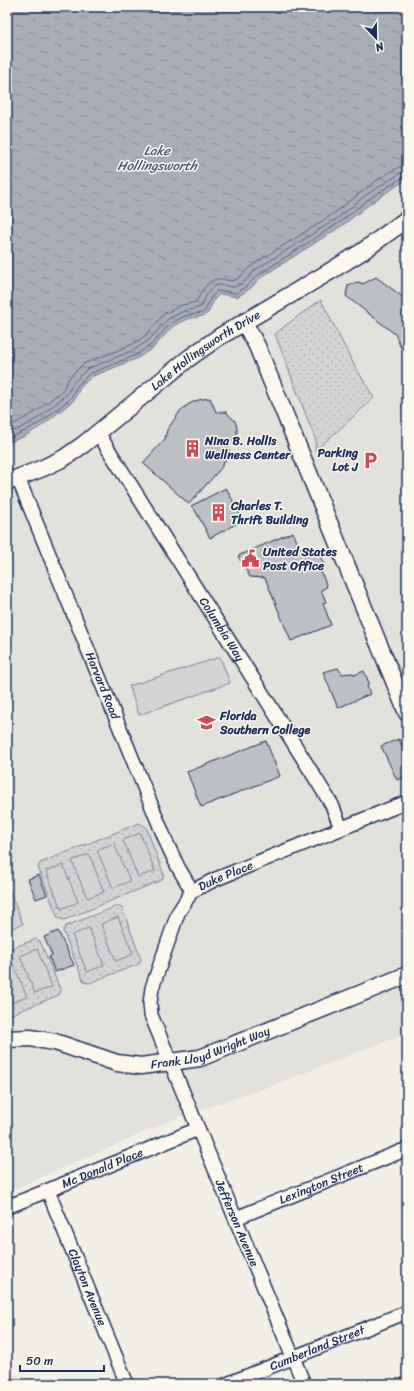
<svg xmlns="http://www.w3.org/2000/svg" width="414" height="1391" font-family="Sriracha,sans-serif">
  <style>
    .built { fill: #e2e1dc }
    .park { fill: url(#park-dots); stroke: #768198 }
    .garden { fill: #d2d3d2; stroke: #768198 }
    .water { fill: url(#water-ripples); stroke: #707b93 }
    .lines { fill: none; stroke-linecap: round; stroke-linejoin: round }
    .shore { stroke: #546182; stroke-width: 1 }
    .building { fill: #bdc0c4; stroke: #1b2f5e }
    .minor-casing { stroke: #1b2f5e; stroke-width: 16 }
    .tertiary-casing { stroke: #1b2f5e; stroke-width: 19 }
    .minor { stroke: #fbf7ec; stroke-width: 13 }
    .tertiary { stroke: #fbf7ec; stroke-width: 16 }
    .labels { text-anchor: middle; dominant-baseline: central; stroke-width: 3; stroke-linejoin: round; paint-order: stroke }
    .street-label { font-size: 12px; fill: #1b2f5e; stroke: #fbf7ec }
    .poi-label { font-size: 12px; font-weight: bold; fill: #1b2f5e; stroke: #fbf7ec; text-anchor: start }
    .water-label { font-size: 13px; font-style: italic; fill: #465579; stroke: #fbf7ec }
  </style>
  <defs>
    <pattern id="park-dots" width="8" height="8" patternUnits="userSpaceOnUse"><rect width="8" height="8" fill="#d2d3d2"/><path d="M2 2h.1M6 6h.1" fill="none" stroke="#b4b5b7" stroke-width="1.8" stroke-linecap="round"/></pattern>
    <pattern id="water-ripples" width="26" height="14" patternUnits="userSpaceOnUse"><rect width="26" height="14" fill="#a9adb7"/><path d="M2 4q2-2 4 0t4 0M15 11q2-2 4 0t4 0" fill="none" stroke="#898d98"/></pattern>
  </defs>
  <rect width="100%" height="100%" fill="#f2efe6"/>
  <filter id="ink" filterUnits="userSpaceOnUse"><feTurbulence type="fractalNoise" baseFrequency=".025" numOctaves="2"/><feDisplacementMap in="SourceGraphic" scale="8" xChannelSelector="R" yChannelSelector="G"/><feConvolveMatrix kernelMatrix="1 2 1 2 8 2 1 2 1" color-interpolation-filters="sRGB"/></filter>
  <g filter="url(#ink)">
    <path class="built" d="M407,159V1033L276,1084L179,1117L7,1192V413Z"/>
    <g class="park">
      <path d="M321,300L353,363L374,398L315,451L316,441L275,334L298,316Z"/>
      <path d="M139,823L146,827L164,875L162,880L64,920L58,918L38,867L40,863Z"/>
      <path d="M117,906L122,908L141,959L139,964L89,983L84,982L63,931L66,926Z"/>
      <path d="M36,939L40,941L61,991L59,995L7,1016V950Z"/>
    </g>
    <g class="garden">
      <path d="M220,657L230,683L139,715L129,686Z"/>
      <path d="M140,833L155,871L138,877L123,840Z"/>
      <path d="M114,843L130,881L113,888L97,850Z"/>
      <path d="M89,854L104,892L87,898L72,861Z"/>
      <path d="M63,865L78,902L61,909L46,871Z"/>
      <path d="M7,885L23,924L7,930Z"/>
      <path d="M118,917L133,954L116,961L101,924Z"/>
      <path d="M89,928L104,965L87,972L72,935Z"/>
      <path d="M37,949L52,987L35,993L20,956Z"/>
      <path d="M11,959L27,997L10,1003L7,997V961Z"/>
    </g>
    <path class="water" d="M7,7H407V179L371,203L343,225L260,278L251,288L237,297L220,294L214,300L208,313L203,316L187,319L173,326L154,347L138,358L91,377L80,388L74,400L43,425L25,436L7,443Z"/>
    <g class="lines">
      <g class="shore">
        <path d="M7,427L18,422L34,413L62,391L69,378L83,364L131,345L145,336L164,314L182,305L196,302C202,291 208,277 223,279C227,280 231,282 235,280C242,277 246,270 251,266C278,248 307,232 334,213C349,203 390,166 407,165"/>
        <path d="M7,433L21,428L38,418L66,395L73,383L87,369L134,350L149,340L168,319L184,311L201,307C205,299 209,286 219,285C224,285 230,287 235,287L245,281L255,270L338,218L366,195L401,173L407,171"/>
        <path d="M7,439L23,432L41,422L71,398L77,386L89,374L136,355L152,344L171,323L185,316L201,313L205,311L211,297L217,291L236,293L248,285L258,275L340,222L369,199L403,177L407,176"/>
      </g>
    </g>
    <g class="building">
      <path d="M376,277L407,300V362L395,334L346,296L348,285L358,282L363,284Z"/>
      <path d="M210,398L216,412H226L235,421L237,427V433L234,438L227,446L230,452L221,468L189,504L143,463L165,439L167,430L181,410L189,404L198,400Z"/>
      <path d="M226,488L243,520L210,538L195,510L191,506Z"/>
      <path d="M293,532L299,547L305,548L314,556L319,553L325,567L320,569L327,587L321,590L326,602L323,603L331,625L291,641L265,578L250,577L238,556Z"/>
      <path d="M338,668L342,674L353,673L354,675L364,671L369,683L367,686L370,694L338,708L323,672Z"/>
      <path d="M399,739L407,758V776L397,780L381,746Z"/>
      <path d="M266,741L280,776L201,807L187,772Z"/>
      <path d="M39,875L47,895L36,899L28,879Z"/>
      <path d="M58,931L74,965L55,972L49,957L52,955L44,937Z"/>
    </g>
    <g class="lines">
      <defs>
        <g id="minor">
          <path id="s1" d="M98,433L281,723L332,805L341,828"/>
          <path id="s2" d="M18,478L168,846L178,867L192,891"/>
          <path id="s3" d="M48,1191L127,1384"/>
          <path id="s4" d="M7,1207L198,1129"/>
          <path id="s5" d="M236,1218L407,1149"/>
          <path id="s6" d="M227,1384L407,1312"/>
          <path id="s7" d="M304,1384L151,1015L150,1003L152,988L178,913L192,891L216,879L407,802"/>
        </g>
        <g id="tertiary">
          <path d="M244,322L257,346L407,713"/>
          <path id="s8" d="M7,482L43,468L64,458L84,444L189,358L219,337L324,275L363,251L407,219"/>
          <path id="s9" d="M7,1039L30,1038L55,1042L117,1063L141,1066L200,1058L407,975"/>
        </g>
      </defs>
      <use href="#minor" class="minor-casing"/>
      <use href="#tertiary" class="tertiary-casing"/>
      <use href="#minor" class="minor"/>
      <use href="#tertiary" class="tertiary"/>
    </g>
  </g>
  <defs>
    <symbol id="building-bare" viewBox="-9 -9 18 18"><path d="M-4-6H4V6H1V3H-1V6H-4ZM-2.5-4.3h1.7v1.8h-1.7ZM.8-4.3h1.7v1.8H.8ZM-2.5-1h1.7V.8h-1.7ZM.8-1h1.7V.8H.8Z" fill="#d1495b" stroke="#fbf7ec" stroke-width="2.5" paint-order="stroke"/></symbol>
    <symbol id="parking-bare" viewBox="-9 -9 18 18"><path d="M-3.5-5.5H1a3.5 3.5 0 0 1 0 7H-1V5.5H-3.5ZM-1-3.4V-.6H.8a1.4 1.4 0 0 0 0-2.8Z" fill="#d1495b" stroke="#fbf7ec" stroke-width="2.5" paint-order="stroke"/></symbol>
    <symbol id="civic-bare" viewBox="-9 -9 18 18"><path d="M-.6-6.5H3V-4.5H.6V-3L4-1V1h2V6H-6V1h2V-1L-.6-3ZM-1.2 2.5V6h2.4V2.5Z" fill="#d1495b" stroke="#fbf7ec" stroke-width="2.5" paint-order="stroke"/></symbol>
    <symbol id="university-bare" viewBox="-9 -9 18 18"><path d="M0-5L7-2L0 1L-7-2ZM-4 1L0 2.5L4 1V4Q0 6-4 4Z" fill="#d1495b" stroke="#fbf7ec" stroke-width="2.5" paint-order="stroke"/></symbol>
  </defs>
  <g fill-rule="evenodd">
    <use href="#building-bare" x="180" y="436" width="25" height="25"/>
    <use href="#parking-bare" x="358" y="448" width="25" height="25"/>
    <use href="#building-bare" x="206" y="500" width="25" height="25"/>
    <use href="#civic-bare" x="238" y="546" width="25" height="25"/>
    <use href="#university-bare" x="194" y="710" width="25" height="25"/>
  </g>
  <g class="labels">
    <g class="street-label">
      <text stroke="none"><textPath href="#s8" startOffset="240">Lake Hollingsworth Drive</textPath></text>
      <text stroke="none"><textPath href="#s1" startOffset="232">Columbia Way</textPath></text>
      <text stroke="none"><textPath href="#s2" startOffset="224">Harvard Road</textPath></text>
      <text stroke="none"><textPath href="#s7" startOffset="569">Duke Place</textPath></text>
      <text stroke="none"><textPath href="#s9" startOffset="210">Frank Lloyd Wright Way</textPath></text>
      <text stroke="none"><textPath href="#s4" startOffset="103">Mc Donald Place</textPath></text>
      <text stroke="none"><textPath href="#s5" startOffset="92">Lexington Street</textPath></text>
      <text transform="translate(237 1223) rotate(67)">Jefferson Avenue</text>
      <text stroke="none"><textPath href="#s3" startOffset="104">Clayton Avenue</textPath></text>
      <text stroke="none"><textPath href="#s6" startOffset="97">Cumberland Street</textPath></text>
    </g>
    <g class="poi-label">
      <text x="205" y="441">Nina B. Hollis<tspan x="205" dy="14">Wellness Center</tspan></text>
      <text x="358" y="453" text-anchor="end">Parking<tspan x="358" dy="14">Lot J</tspan></text>
      <text x="231" y="506">Charles T.<tspan x="231" dy="14">Thrift Building</tspan></text>
      <text x="263" y="552">United States<tspan x="263" dy="14">Post Office</tspan></text>
      <text x="220" y="716">Florida<tspan x="220" dy="14">Southern College</tspan></text>
    </g>
    <g class="water-label">
      <text x="157" y="150">Lake<tspan x="157" dy="15">Hollingsworth</tspan></text>
    </g>
  </g>
  <rect width="414" height="1391" fill="none" stroke="#fbf7ec" stroke-width="24"/>
  <rect x="12" y="12" width="390" height="1367" fill="none" stroke="#1b2f5e" stroke-width="1.5" filter="url(#ink)"/>
  <g transform="translate(376 38) rotate(158)" stroke="#fbf7ec" stroke-width="3" paint-order="stroke">
  <path d="M0-3L7 15L0 10L-7 15Z" fill="#1b2f5e"/>
  <text y="-6" font-size="11" font-weight="bold" text-anchor="middle" fill="#1b2f5e">N</text>
  </g>
  <path d="M20 1365v6h84v-6" fill="none" stroke="#1b2f5e" stroke-width="2"/>
  <text x="26" y="1365" font-size="12" fill="#1b2f5e" stroke="#fbf7ec" stroke-width="3" paint-order="stroke">50 m</text>
</svg>
